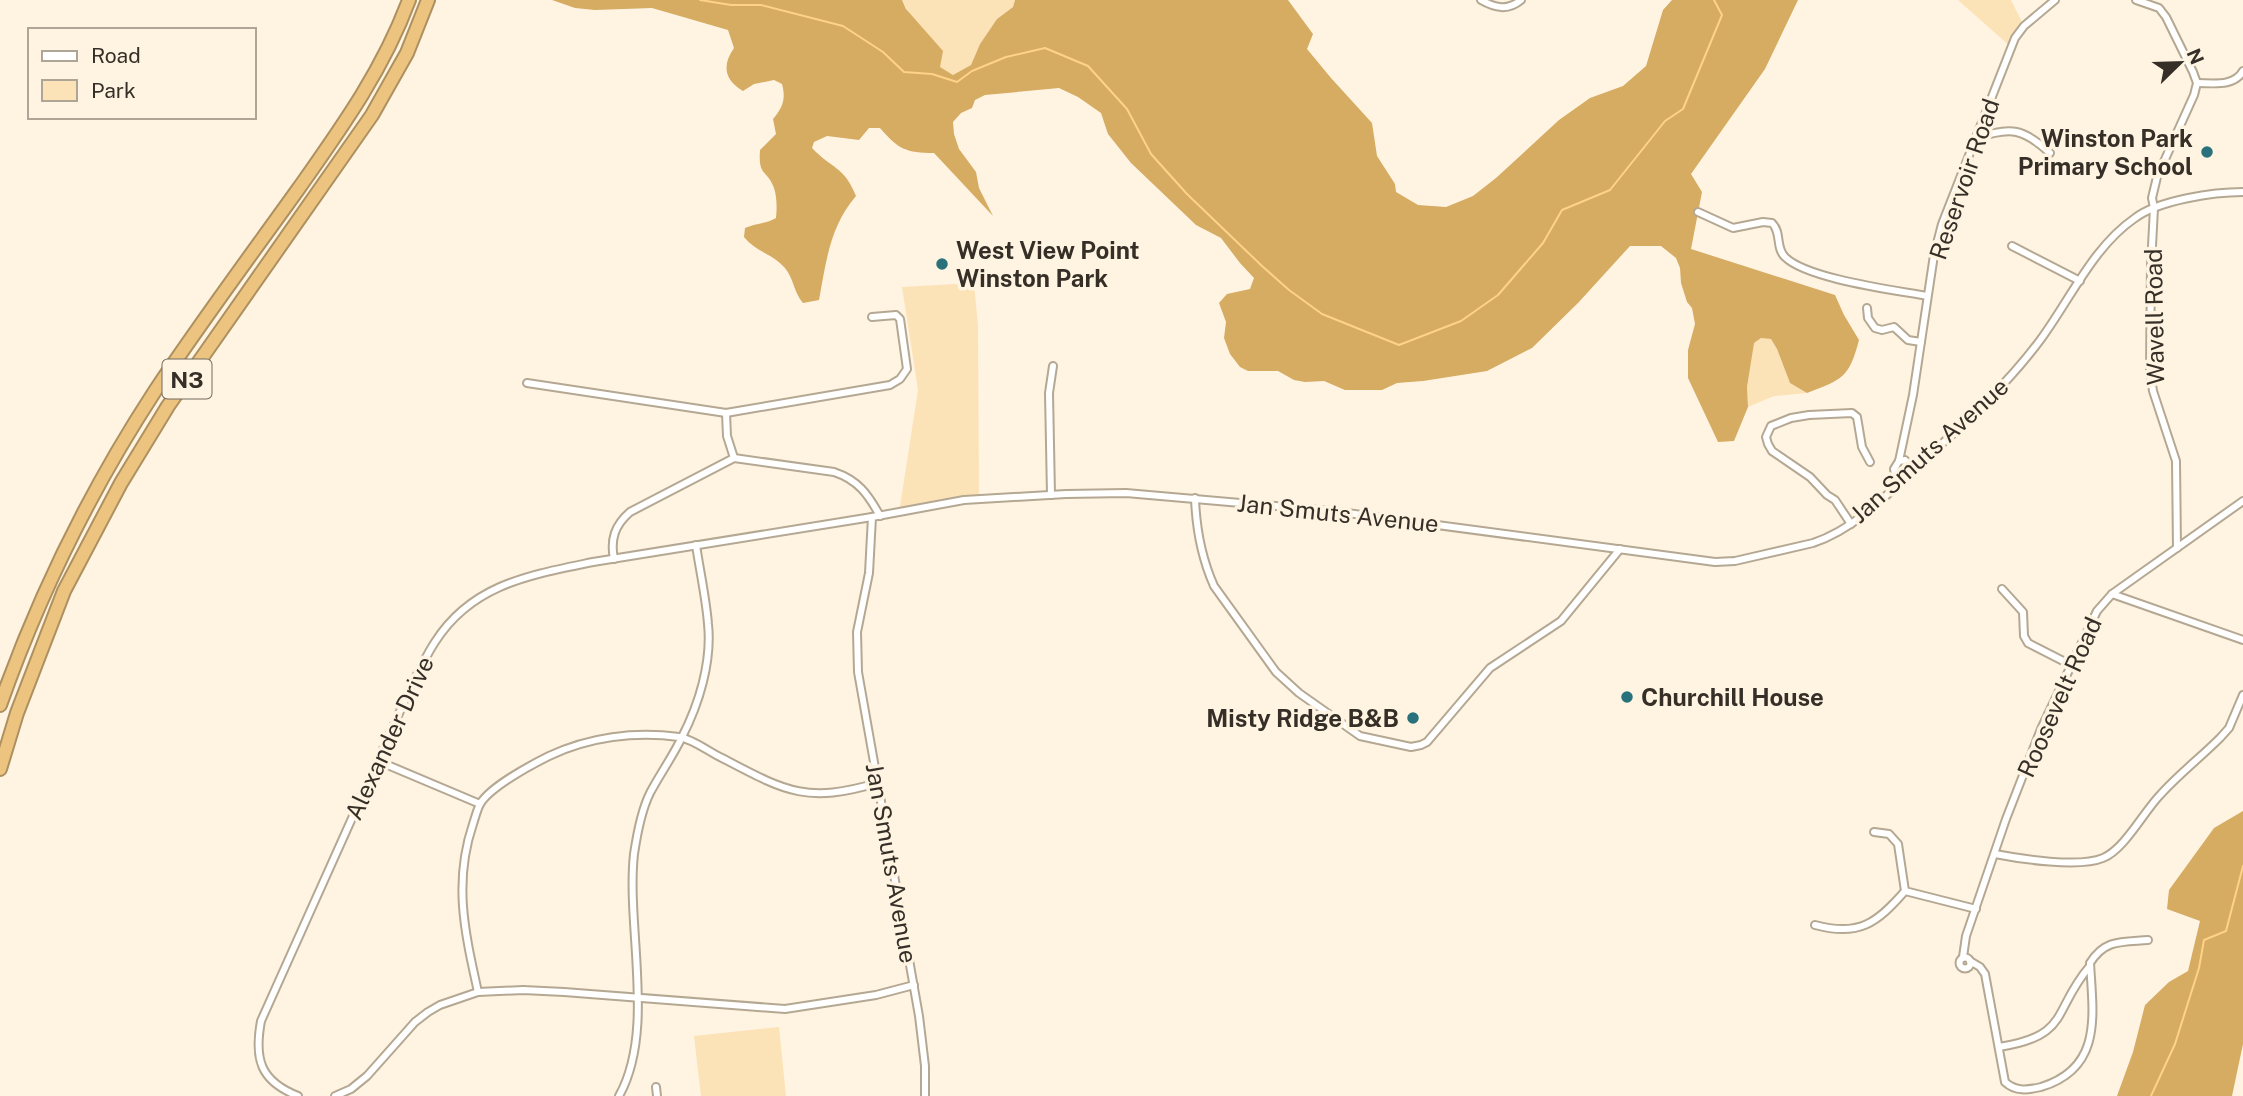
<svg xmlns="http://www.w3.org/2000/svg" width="2243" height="1096" font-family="'Public Sans',sans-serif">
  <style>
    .green { fill: #fce2b7 }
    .forest { fill: #d6ab62 }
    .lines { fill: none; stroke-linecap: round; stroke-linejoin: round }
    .stream { stroke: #fed288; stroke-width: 2 }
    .street-casing { stroke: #b5a893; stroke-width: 10 }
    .highway-casing { stroke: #ad9060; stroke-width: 16 }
    .street { stroke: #fff; stroke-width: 6 }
    .highway { stroke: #edc47f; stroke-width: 12 }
    .poi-dot { fill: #29727b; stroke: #fff4e2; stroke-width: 2.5 }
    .labels { text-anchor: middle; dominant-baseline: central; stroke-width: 7; stroke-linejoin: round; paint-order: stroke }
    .shield { fill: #fff4e2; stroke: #726a5f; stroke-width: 2 }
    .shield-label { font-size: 23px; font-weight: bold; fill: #352f27 }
    .poi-label { font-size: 24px; font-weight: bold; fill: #352f27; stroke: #fff4e2; text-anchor: end }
    .street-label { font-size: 24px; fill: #352f27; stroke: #fff4e2 }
  </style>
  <rect width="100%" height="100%" fill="#fff4e2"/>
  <g class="green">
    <path d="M902,0H1015L1013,7L997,19L980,44L971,65L953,75L939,67Z"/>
    <path d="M1958,0H2011L2024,26L2011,47Z"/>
    <path d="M974,283L978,326L979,499L899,513L918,390L902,287Z"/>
    <path d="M1761,338L1771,339L1777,349L1790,383L1807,393L1774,396L1748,407L1747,387L1753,344Z"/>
    <path d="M779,1027L786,1096H701L694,1036Z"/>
  </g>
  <g class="forest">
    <path d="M552,0H902L906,9L943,51L940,67L953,75L971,65L980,44L997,19L1013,7L1015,0H1288L1313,34L1307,49L1331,78L1372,123L1377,156L1395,184L1396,192L1418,205L1446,207L1473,196L1496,178L1559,120L1590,98L1623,86L1646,66L1663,10L1672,0H1798L1765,69L1691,174L1702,192L1691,249L1835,295L1844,315L1859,340C1849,378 1843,379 1807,393L1790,383L1777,349L1771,339L1761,338L1754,343L1747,387L1748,407L1734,441L1718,442L1688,378V350L1695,324L1692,308L1687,302L1681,283L1680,268L1676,258L1661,246H1630L1578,303L1532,348L1487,371L1423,381L1397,383L1382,390H1345L1324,381L1305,382L1294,380L1278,371H1248L1240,367L1230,354L1224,338L1226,322L1219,303L1227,294L1250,289L1254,278L1240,263L1221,238L1196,225L1131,163L1108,134L1101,113L1078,97L1059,88L985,95L975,100L972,108L961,113L953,122L954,134L959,149L976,172L979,188L993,216L934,153C906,153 898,149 880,128H869L859,140L827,136L814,142L812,148C832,169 844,166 856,196C830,226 826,262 819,300L803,303C794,293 794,279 785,268C773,254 756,252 744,237L745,228C756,223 766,224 776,218C777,209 777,197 774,188C767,169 758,177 760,150L776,134L773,119C783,107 786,99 782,84L774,80L754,84L743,91C724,80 722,65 734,48L728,30L652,8L595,10L575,8Z"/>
    <path d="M2243,811V1044L2232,1096H2117L2133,1052L2145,1005L2169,982L2188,971L2200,921L2167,909L2169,890L2214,828Z"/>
  </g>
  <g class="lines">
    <g class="stream">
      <path d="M700,0L731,5H761L843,26L883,52L904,72L932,74L957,82L972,71L1006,57L1045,48L1088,66L1127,109L1151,154L1187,194L1262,266L1289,290L1322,314L1399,345L1461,321L1498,295L1543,243L1562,210L1610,190L1665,121L1683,109L1722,15L1714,0"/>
      <path d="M2151,1096L2175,1044L2199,968L2204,940L2226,931L2243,866"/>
    </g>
    <defs>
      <g id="street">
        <path d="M1481,0C1495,8 1508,11 1521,0"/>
        <path d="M2136,0L2159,8L2166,17L2193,72L2197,83L2194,95L2157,177L2152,198L2154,208L2151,265L2150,371L2153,391L2176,461L2177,548"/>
        <path d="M2197,83C2213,83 2234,87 2243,71"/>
        <path d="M1977,138C2011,126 2024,129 2050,153"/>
        <path d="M1698,212L1733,228L1763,222L1772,223C1782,233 1775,247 1785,257C1807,279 1895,290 1927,296"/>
        <path d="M2012,246L2080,281"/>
        <path d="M1867,308L1868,318L1875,328L1882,330L1894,327L1908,340L1921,342"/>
        <path d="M527,383L726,413L890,385L900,379L907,369L900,319L896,315L872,317"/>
        <path d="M726,413L727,436L734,458"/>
        <path d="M1899,461L1905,460L1914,470"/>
        <path d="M1897,485L1894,469L1899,461L1913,395L1934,255L1942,224L2015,38L2024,26L2055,0"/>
        <path d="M1051,495L1049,393L1053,366"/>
        <path d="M1195,498C1196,527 1202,559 1214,586L1276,672L1299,693L1360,736L1411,747L1421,745L1427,742L1490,668L1561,621L1620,549"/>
        <path d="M1851,524L1835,500L1827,495L1810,477L1772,451L1768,444L1766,437L1771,426L1791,418L1809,415L1852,413L1857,417L1862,447L1870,462"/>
        <path d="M614,559C610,539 615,525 630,512L734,458L834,472C858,480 868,494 880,516"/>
        <path d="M2002,589L2023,612L2024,636L2028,643L2071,665"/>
        <path d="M2112,594L2243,640"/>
        <path d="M378,761L480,804"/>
        <path d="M1874,832L1889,834L1898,844L1905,891L1976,909"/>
        <path d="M1995,854C2021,859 2079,868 2103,858C2125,849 2144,811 2161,794C2179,774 2201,757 2220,738L2229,728L2243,695"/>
        <path d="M1815,925C1859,937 1877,923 1905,891"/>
        <path d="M1963,957L1966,936L2006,819L2041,729L2097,611L2112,594L2243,501"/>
        <circle cx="1965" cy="963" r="5.5"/>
        <path d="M1970,961L1980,967L1985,974L2005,1082C2016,1092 2028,1090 2041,1087C2103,1068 2093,1015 2090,963C2105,939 2122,942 2148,940"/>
        <path d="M478,992C465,933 453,883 473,824C475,818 477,810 480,804C490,787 531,765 549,756C589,737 635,731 679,737C693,739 709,752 722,758C785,791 806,804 877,783"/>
        <path d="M1999,1047C2071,1036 2052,1010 2090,966"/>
        <path d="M656,1087L657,1096"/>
        <path d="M298,1096C260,1081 254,1059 261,1021L414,680C421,668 427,654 435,642C472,584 530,575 593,562L872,517"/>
        <path d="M335,1096L351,1089L367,1076L415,1022L428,1012L440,1005L478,992L523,990L564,992L785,1009L876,995L914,985"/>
        <path d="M619,1096C656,1030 626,928 634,854C637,834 641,811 650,793C660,774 673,756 682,737C699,704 712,662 708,624C706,598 700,572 696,545"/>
        <path d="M925,1096V1066L919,1016L858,672L857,632L869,573L872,517L964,500L1066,494L1126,493L1332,511L1715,562L1735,561L1813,543C1856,529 1891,491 1923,461C1965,423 2007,385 2041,339C2071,298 2093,247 2135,218C2159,200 2214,192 2243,192"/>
      </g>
      <g id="highway">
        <path d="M0,705C39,595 91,489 155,391C201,322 251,255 299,188C342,127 383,70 409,0"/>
        <path d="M0,769L17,713L64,591L121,483L168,406L372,115L407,53L428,0"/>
      </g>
    </defs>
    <use href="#street" class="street-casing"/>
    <use href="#highway" class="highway-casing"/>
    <use href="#street" class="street"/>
    <use href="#highway" class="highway"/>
  </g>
  <g class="poi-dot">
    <circle cx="2207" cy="152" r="7"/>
    <circle cx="942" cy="264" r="7"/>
    <circle cx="1627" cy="697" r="7"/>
    <circle cx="1413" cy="718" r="7"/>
  </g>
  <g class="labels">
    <rect class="shield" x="162.5" y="359.5" width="49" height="39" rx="5"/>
    <g class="shield-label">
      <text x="187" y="379">N3</text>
    </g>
    <g class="poi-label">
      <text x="2193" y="138">Winston Park<tspan x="2193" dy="28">Primary School</tspan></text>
      <text x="956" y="250" text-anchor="start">West View Point<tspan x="956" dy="28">Winston Park</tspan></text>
      <text x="1641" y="697" text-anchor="start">Churchill House</text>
      <text x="1399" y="718">Misty Ridge B&amp;B</text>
    </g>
    <g class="street-label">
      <text transform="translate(1964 179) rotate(-71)">Reservoir Road</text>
      <text transform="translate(2154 317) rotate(-91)">Wavell Road</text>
      <text transform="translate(1929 450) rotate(-42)">Jan Smuts Avenue</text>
      <text transform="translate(1338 513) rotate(6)">Jan Smuts Avenue</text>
      <text transform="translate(2059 697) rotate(-66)">Roosevelt Road</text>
      <text transform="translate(389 738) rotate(-65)">Alexander Drive</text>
      <text transform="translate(892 863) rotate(80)">Jan Smuts Avenue</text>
    </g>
  </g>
  <rect x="28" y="28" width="228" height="91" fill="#fff4e2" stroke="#aea597" stroke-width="2"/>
  <rect x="42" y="51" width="35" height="10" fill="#ffffff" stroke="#aea597" stroke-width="2"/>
  <text x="91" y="63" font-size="21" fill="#352f27">Road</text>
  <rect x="42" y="80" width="35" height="21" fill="#fce2b7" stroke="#aea597" stroke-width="2"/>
  <text x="91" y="98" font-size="21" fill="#352f27">Park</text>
  <g transform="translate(2180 63) rotate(67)" stroke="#fff4e2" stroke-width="5" paint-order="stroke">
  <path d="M0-5L12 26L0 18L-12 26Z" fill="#352f27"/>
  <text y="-10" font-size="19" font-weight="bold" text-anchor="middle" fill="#352f27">N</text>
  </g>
</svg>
